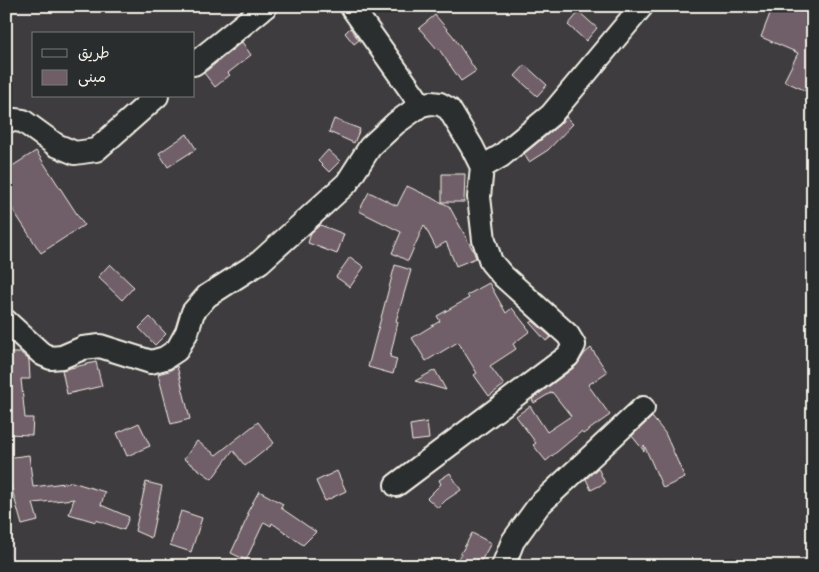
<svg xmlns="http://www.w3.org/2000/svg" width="819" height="572" font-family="'Architects Daughter','Playpen Sans Arabic',sans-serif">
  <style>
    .building { fill: #705e67; stroke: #f4f1e8 }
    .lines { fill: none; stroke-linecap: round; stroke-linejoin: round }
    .minor-casing { stroke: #f4f1e8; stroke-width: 26 }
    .minor { stroke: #2a2d2e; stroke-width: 22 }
  </style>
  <rect width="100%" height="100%" fill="#3f3c3f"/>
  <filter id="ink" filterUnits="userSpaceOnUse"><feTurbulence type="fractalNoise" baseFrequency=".02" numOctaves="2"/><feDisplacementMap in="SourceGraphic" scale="10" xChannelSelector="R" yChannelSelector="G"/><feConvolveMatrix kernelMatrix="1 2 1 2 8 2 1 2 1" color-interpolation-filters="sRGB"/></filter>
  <g filter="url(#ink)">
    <g class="building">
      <path d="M773,6H808L813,8V94L784,81L798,53L761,37Z"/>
      <path d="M579,12L597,28L586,41L568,25Z"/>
      <path d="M435,15L453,36L476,71L461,81L438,48L437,49L419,28Z"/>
      <path d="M350,28L359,40L354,44L345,33Z"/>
      <path d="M242,42L251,55L228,73L230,75L215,87L204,73Z"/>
      <path d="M525,65L547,85L537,96L515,76Z"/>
      <path d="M566,117L573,124L548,150L529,162L524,154L559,125Z"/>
      <path d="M334,119L360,129L354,143L329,132Z"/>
      <path d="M187,134L196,149L168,167L159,153Z"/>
      <path d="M328,150L340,161L329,172L318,161Z"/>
      <path d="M36,151L84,225L41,253L6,199V170Z"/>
      <path d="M442,174H465L464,202H442Z"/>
      <path d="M407,186L449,206L473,250L476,258L456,266L446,242L436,248L424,225L408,261L392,253L401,232L359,211L369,192L397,206Z"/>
      <path d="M320,225L344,234L337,254L308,243L311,233Z"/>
      <path d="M350,257L364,267L350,287L336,277Z"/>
      <path d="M110,264L134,287L122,300L98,277Z"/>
      <path d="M395,265L411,270L396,321L398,322L390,357L397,359L393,374L368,367Z"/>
      <path d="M489,283L506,313L512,308L530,331L513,344L516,349L490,366L504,385L489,396L474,375L477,373L458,342L426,361L412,338L440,321L437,316L469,298L467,295Z"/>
      <path d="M150,317L166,334L155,345L139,328Z"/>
      <path d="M533,321L551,337L546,341L530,323Z"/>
      <path d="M591,348L607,372L588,385L610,415L583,434L581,432L546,461L533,445L536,443L516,416L530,406L547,432L571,416L552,392L534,403L532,399L576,366L585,353Z"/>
      <path d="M6,353H21L29,360L30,379H21L25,418H33L32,435L6,434Z"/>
      <path d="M96,362L102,386L67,394L62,370Z"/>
      <path d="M177,366L190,419L171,424L158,374L169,371Z"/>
      <path d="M435,370L446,390L415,381Z"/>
      <path d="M652,417L665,433L685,478L663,488L644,445V451L632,436Z"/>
      <path d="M258,422L274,443L245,466L233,450L212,479L184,459L197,441L216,455Z"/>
      <path d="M427,422L429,439L412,441L410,425Z"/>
      <path d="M139,423L150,446L127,456L117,433Z"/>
      <path d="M29,455L33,487L72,482L105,492L101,505L129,517L124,530L96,520V522L69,514L74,499L33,503L38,521L22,525L9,479L6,458Z"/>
      <path d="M598,468L605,483L591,490L586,479Z"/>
      <path d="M337,471L346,491L325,501L316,481Z"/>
      <path d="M450,473L461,490L446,500L438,508L427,498L441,484L439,480Z"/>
      <path d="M146,482L162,486L151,538L135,531Z"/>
      <path d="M259,491L283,504L281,508L316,532L303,545L272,523L271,526L264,522L246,560L231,553L249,514L247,513Z"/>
      <path d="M181,511L202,518L191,552L170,545Z"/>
      <path d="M472,533L491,543L481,561L477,559L473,566H454Z"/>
    </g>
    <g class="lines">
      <defs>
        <g id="minor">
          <path d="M351,6L421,105"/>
          <path d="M194,64L266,6"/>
          <path d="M6,119L23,121L56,145L75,153L96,150L157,96"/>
          <path d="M482,167L501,156L551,115L642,6"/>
          <path d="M6,321L42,354L51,358L62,357L83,348L100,346L151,362L165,358L177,350L187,332L193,312L207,296L260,262L347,183L370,147L396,123L421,105L431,103L440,104L449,109L472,147L482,167L479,197L484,240L491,262L503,276L568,335L574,345L568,356L396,485"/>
          <path d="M503,566L513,541L539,505L643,408"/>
        </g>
      </defs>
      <use href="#minor" class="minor-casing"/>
      <use href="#minor" class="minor"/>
    </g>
  </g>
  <rect width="819" height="572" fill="none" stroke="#2a2d2e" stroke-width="25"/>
  <rect x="12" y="12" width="794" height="547" fill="none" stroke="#f4f1e8" stroke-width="2" filter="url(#ink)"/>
  <rect x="32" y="32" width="162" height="65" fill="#2a2d2e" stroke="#7b7b78"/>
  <rect x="42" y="49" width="25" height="8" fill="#2a2d2e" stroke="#7b7b78"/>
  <text x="78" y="58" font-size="15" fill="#f4f1e8">طريق</text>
  <rect x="42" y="70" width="25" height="15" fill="#705e67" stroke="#7b7b78"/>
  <text x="78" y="82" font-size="15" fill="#f4f1e8">مبنى</text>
</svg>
